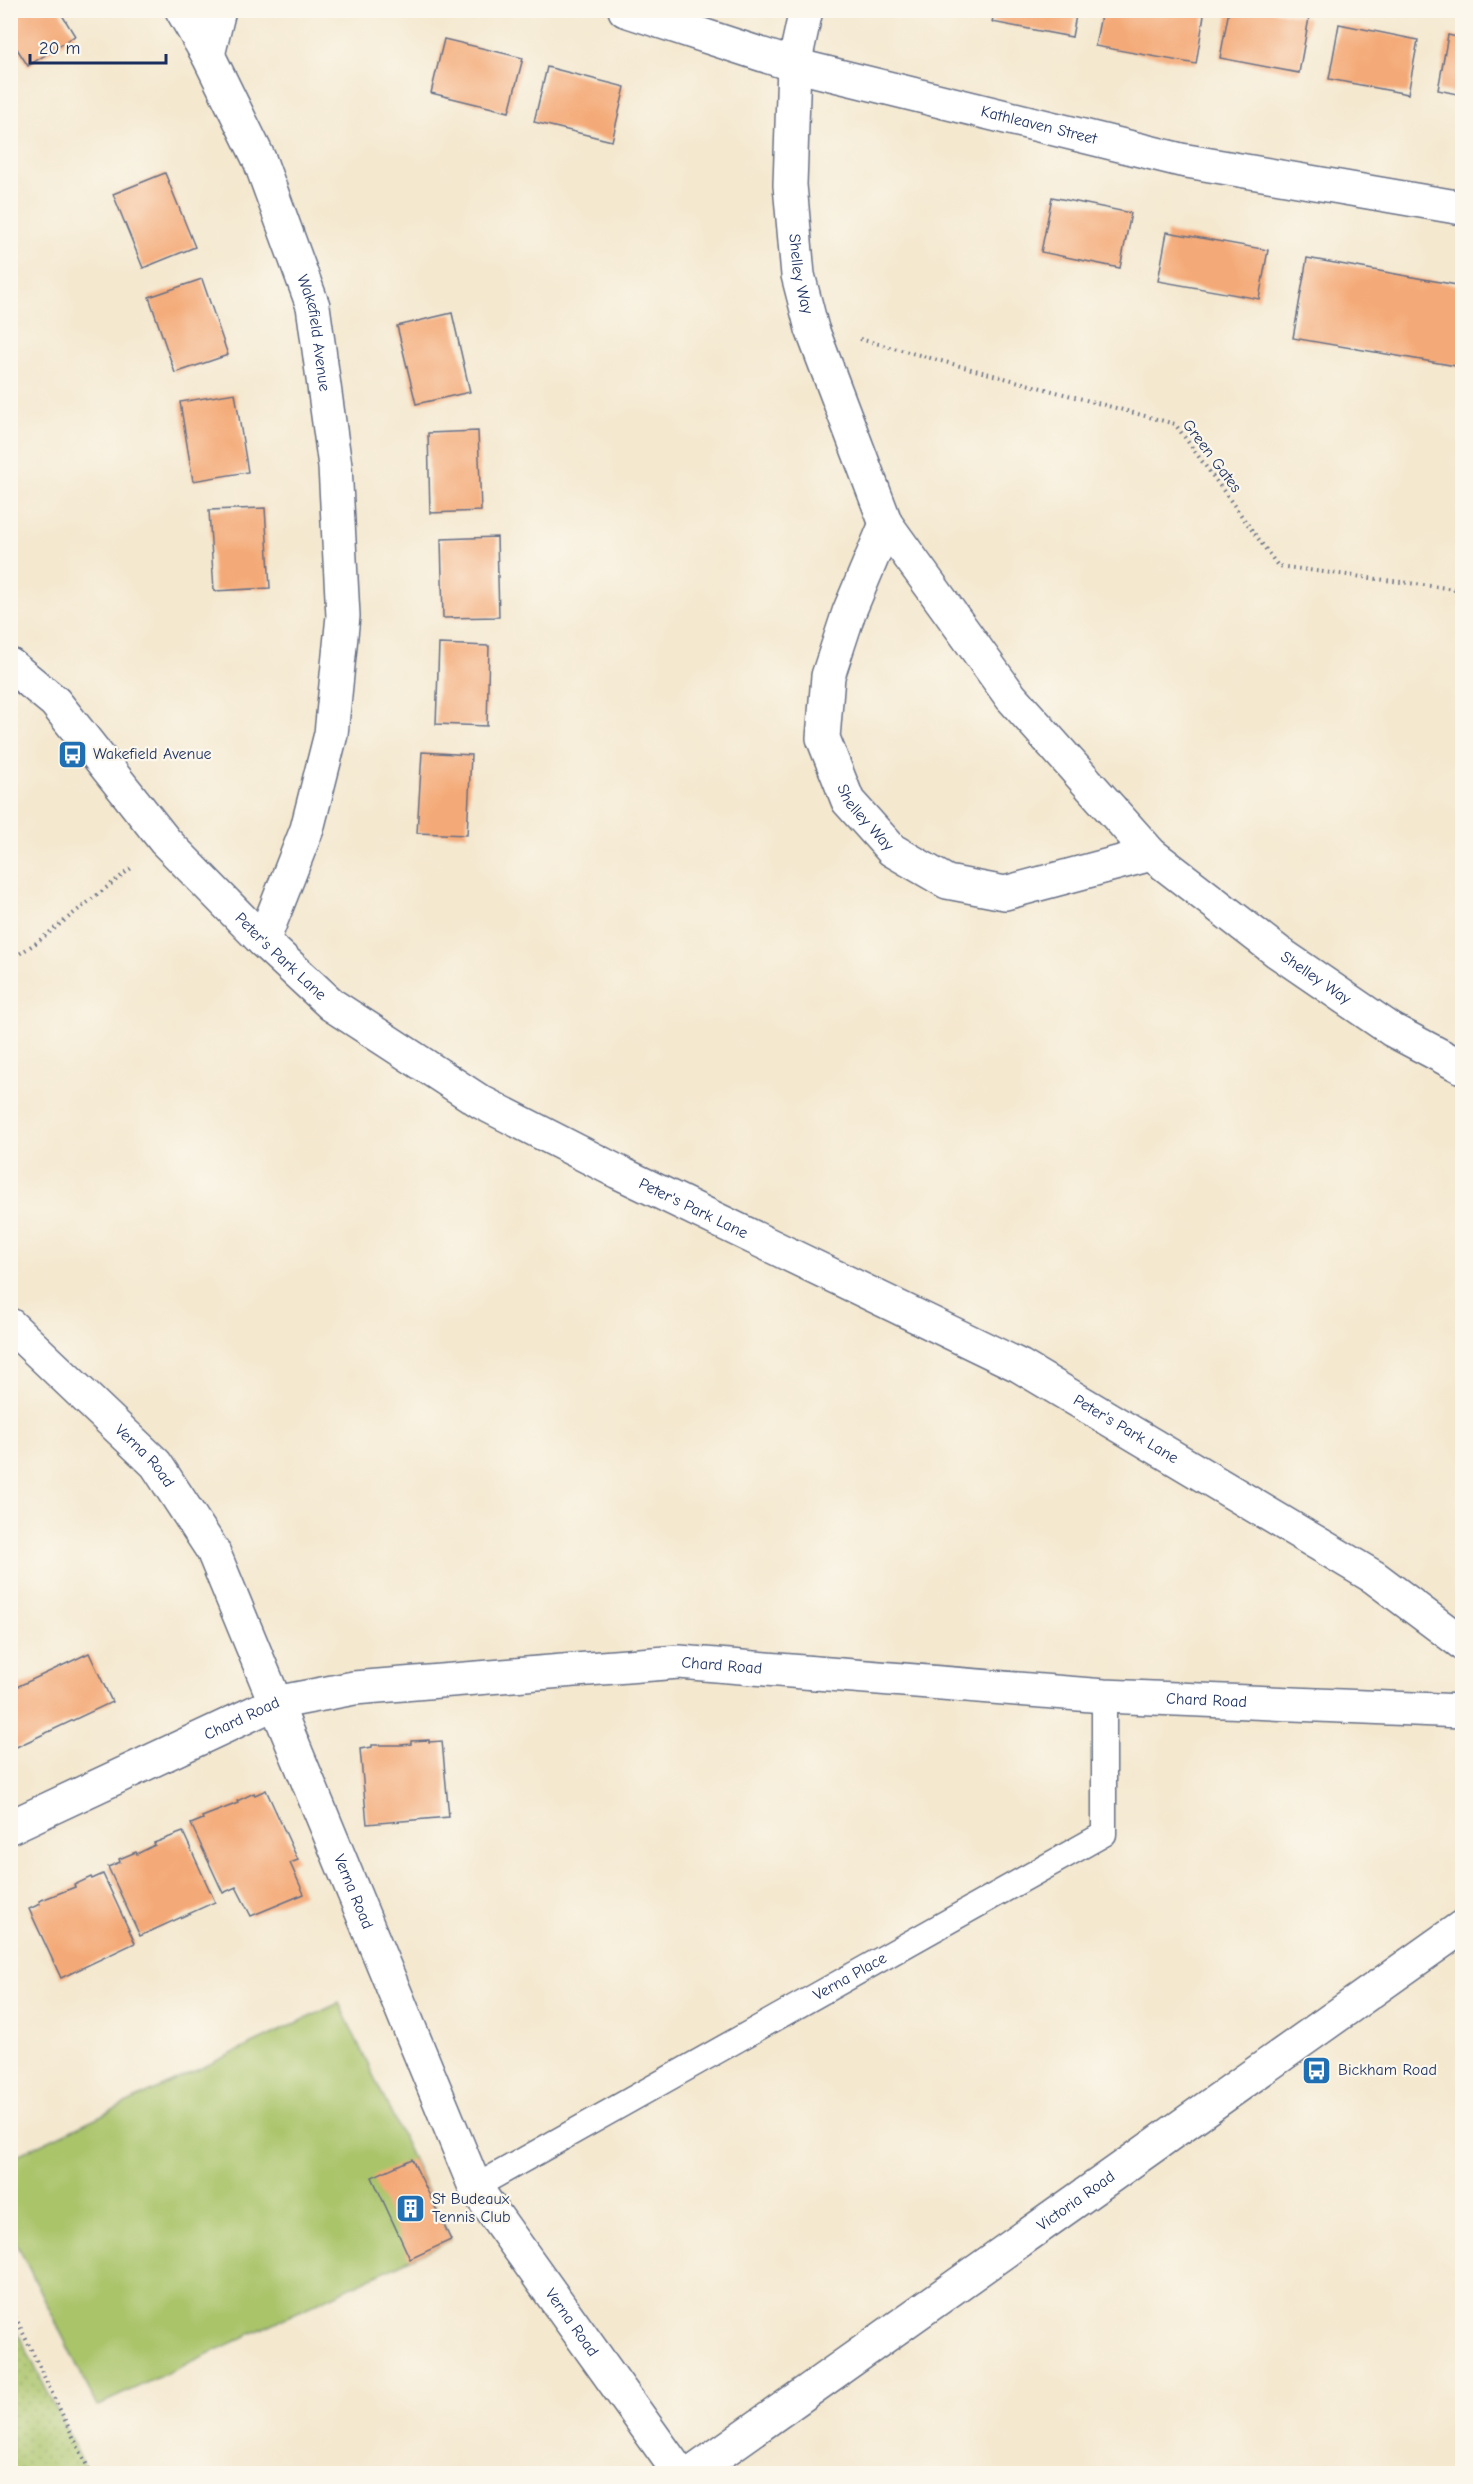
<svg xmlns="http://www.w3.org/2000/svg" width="1473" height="2484" font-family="'Comic Neue',sans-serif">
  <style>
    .grass { fill: url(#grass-dots); stroke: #627a64; stroke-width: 1.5 }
    .garden { fill: #aac46a; stroke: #627a64; stroke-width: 1.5 }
    .building { fill: #f4aa78 }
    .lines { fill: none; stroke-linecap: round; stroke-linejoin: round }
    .lane-casing { stroke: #677086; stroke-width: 27 }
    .street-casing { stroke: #677086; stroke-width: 36 }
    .secondary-casing { stroke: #677086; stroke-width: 36 }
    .path { stroke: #677086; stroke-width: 4; stroke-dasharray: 1.5 4.5; stroke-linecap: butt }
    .lane { stroke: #fff; stroke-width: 24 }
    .street { stroke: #fff; stroke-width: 33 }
    .secondary { stroke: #fff; stroke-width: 33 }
    .labels { text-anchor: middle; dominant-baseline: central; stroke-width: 4.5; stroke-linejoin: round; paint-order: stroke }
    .street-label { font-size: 16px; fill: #1b2f5e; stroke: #fbf7ec }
    .poi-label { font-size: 16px; fill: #1b2f5e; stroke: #fbf7ec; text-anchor: start }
  </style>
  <defs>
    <pattern id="grass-dots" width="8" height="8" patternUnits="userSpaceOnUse" patternTransform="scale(1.5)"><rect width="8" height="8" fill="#aac46a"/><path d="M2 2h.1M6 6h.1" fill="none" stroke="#8aa05a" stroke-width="1.8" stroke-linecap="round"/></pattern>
  </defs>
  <rect width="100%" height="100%" fill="#fbf7ec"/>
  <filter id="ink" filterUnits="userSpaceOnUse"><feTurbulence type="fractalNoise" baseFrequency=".0167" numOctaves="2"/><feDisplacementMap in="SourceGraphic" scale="12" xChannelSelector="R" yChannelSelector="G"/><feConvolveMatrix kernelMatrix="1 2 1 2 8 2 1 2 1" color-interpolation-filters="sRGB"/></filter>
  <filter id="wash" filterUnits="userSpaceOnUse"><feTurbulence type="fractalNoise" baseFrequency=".008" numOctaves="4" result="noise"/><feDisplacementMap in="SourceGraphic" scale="24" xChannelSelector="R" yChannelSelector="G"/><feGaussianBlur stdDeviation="1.35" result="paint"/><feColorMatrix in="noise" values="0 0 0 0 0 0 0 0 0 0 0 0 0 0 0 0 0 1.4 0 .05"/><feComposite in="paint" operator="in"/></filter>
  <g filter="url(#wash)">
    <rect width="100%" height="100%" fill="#f4e8cf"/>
    <path class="grass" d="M11,2319L88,2473H11Z"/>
    <path class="garden" d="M339,2003L451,2240L97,2406L11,2232V2158Z"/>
    <g id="blocks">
      <g class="building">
        <path d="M10,10H59L75,36L28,66L10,38Z"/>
        <path d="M995,10H1077L1072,37L992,22Z"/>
        <path d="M1102,10H1178L1204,15L1196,64L1095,46Z"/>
        <path d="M1229,10H1269L1309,18L1299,73L1220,58Z"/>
        <path d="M1339,24L1418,40L1408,94L1329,79Z"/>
        <path d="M1448,35L1462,38V95L1438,90Z"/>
        <path d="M444,39L523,58L509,112L431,93Z"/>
        <path d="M547,67L625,87L612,141L534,122Z"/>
        <path d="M165,173L195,247L143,268L113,194Z"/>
        <path d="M1052,197L1131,213L1120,268L1041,252Z"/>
        <path d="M1167,232L1268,250L1259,299L1158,281Z"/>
        <path d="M1307,258L1462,286V367L1293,338Z"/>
        <path d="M202,279L228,355L175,373L149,297Z"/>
        <path d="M452,313L470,392L416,404L397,326Z"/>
        <path d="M235,393L248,472L193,481L180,402Z"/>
        <path d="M478,431L481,511L430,513L428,433Z"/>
        <path d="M265,508L270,588L214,591L209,510Z"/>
        <path d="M497,537L499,617L443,618L441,539Z"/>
        <path d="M439,644L489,646L487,726L436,724Z"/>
        <path d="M422,752L471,755L467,835L417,833Z"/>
        <path d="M89,1653L112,1702L10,1750V1690Z"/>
        <path d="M429,1740V1742L442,1741L449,1817L367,1824L360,1749L372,1747V1745H401L411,1744V1741Z"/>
        <path d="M266,1790L298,1860L290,1863L304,1894L251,1916L236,1887L223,1893L191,1824L203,1819L202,1817L238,1803L237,1801L254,1793L255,1795Z"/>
        <path d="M183,1832L215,1902L140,1936L108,1867L120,1862L119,1859L136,1852L137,1854L155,1845L154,1843Z"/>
        <path d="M103,1874L135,1943L61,1978L29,1909L40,1904L39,1901L75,1887L74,1885L91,1877L92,1879Z"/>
        <path d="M412,2159L451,2240L410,2259L372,2177Z"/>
      </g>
    </g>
  </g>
  <g filter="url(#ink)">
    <use href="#blocks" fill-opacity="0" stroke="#677086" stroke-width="1.5"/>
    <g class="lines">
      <defs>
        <g id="lane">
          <path id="s1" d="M475,2187L1104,1834V1696"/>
        </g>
        <g id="street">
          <path id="s2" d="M182,10L208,55L260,161L313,306L335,466L343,616L331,734L307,829L263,941"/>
          <path id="s3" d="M625,10L794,65L1181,160L1462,208"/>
          <path id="s4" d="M806,10L794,65L790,185L798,275L812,329L886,524L1011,697L1151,854L1278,952L1392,1030L1462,1067"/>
          <path d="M208,55L219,10"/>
          <path id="s5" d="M886,524L849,612L828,676L823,738L848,801L892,850L947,882L1005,893L1151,854"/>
          <path id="s6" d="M10,665L55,702L165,841L263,941L332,1005L481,1102L618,1172L1020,1366L1374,1577L1462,1643"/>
          <path id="s7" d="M10,1325L156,1464L213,1551L475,2187L680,2474"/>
          <path id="s8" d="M10,1827L275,1703L354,1688L575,1670L679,1662L1104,1696L1462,1711"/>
        </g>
        <g id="secondary">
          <path id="s9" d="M691,2474L1462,1927"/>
        </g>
      </defs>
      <use href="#lane" class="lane-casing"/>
      <use href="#street" class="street-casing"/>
      <use href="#secondary" class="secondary-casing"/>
      <g class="path">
        <path d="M860,339L1175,424L1278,566L1462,590"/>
        <path d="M10,960L36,943L134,866"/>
        <path d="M10,2306L91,2474"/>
      </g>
      <use href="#lane" class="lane"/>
      <use href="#street" class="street"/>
      <use href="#secondary" class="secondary"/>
    </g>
  </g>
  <defs>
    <symbol id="bus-square" viewBox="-11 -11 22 22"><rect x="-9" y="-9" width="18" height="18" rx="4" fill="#1f6fb2" stroke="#fbf7ec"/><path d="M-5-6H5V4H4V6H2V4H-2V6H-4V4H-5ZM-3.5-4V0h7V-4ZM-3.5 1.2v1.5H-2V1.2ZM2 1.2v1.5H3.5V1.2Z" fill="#fff"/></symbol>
    <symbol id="building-square" viewBox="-11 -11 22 22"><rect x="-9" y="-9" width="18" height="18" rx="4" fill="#1f6fb2" stroke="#fbf7ec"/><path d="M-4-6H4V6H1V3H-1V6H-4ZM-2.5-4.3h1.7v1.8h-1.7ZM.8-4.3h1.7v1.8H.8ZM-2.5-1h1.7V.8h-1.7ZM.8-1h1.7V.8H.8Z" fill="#fff"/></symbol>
  </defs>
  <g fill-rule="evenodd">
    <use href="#bus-square" x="56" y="738" width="33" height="33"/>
    <use href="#bus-square" x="1300" y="2054" width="33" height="33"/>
    <use href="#building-square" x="394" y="2192" width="33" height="33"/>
  </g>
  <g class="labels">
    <g class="street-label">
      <text stroke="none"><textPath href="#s3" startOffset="430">Kathleaven Street</textPath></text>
      <text stroke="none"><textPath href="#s4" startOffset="266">Shelley Way</textPath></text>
      <text stroke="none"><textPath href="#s2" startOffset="351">Wakefield Avenue</textPath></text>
      <text transform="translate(1212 456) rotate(53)">Green Gates</text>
      <text stroke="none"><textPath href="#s5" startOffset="316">Shelley Way</textPath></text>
      <text stroke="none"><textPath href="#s6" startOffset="399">Peter's Park Lane</textPath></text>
      <text stroke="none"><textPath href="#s4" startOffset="1161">Shelley Way</textPath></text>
      <text stroke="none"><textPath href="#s6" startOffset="885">Peter's Park Lane</textPath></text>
      <text stroke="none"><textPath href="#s6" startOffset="1371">Peter's Park Lane</textPath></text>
      <text stroke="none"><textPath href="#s7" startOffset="188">Verna Road</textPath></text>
      <text stroke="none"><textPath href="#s8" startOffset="742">Chard Road</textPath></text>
      <text stroke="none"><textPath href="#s8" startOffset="1228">Chard Road</textPath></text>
      <text stroke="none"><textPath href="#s8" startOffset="256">Chard Road</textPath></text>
      <text stroke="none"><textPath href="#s7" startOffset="674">Verna Road</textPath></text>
      <text stroke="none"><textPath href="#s1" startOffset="430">Verna Place</textPath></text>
      <text stroke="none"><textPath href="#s9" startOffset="472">Victoria Road</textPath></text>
      <text stroke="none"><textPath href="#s7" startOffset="1160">Verna Road</textPath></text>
    </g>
    <g class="poi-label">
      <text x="93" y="754">Wakefield Avenue</text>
      <text x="1338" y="2070">Bickham Road</text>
      <text x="432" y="2199">St Budeaux<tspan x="432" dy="18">Tennis Club</tspan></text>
    </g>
  </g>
  <rect width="1473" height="2484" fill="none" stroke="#fbf7ec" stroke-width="36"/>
  <path d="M30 54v9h136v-9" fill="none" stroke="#1b2f5e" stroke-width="3"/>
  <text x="39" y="54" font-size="18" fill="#1b2f5e" stroke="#fbf7ec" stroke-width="4.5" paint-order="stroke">20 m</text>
</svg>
